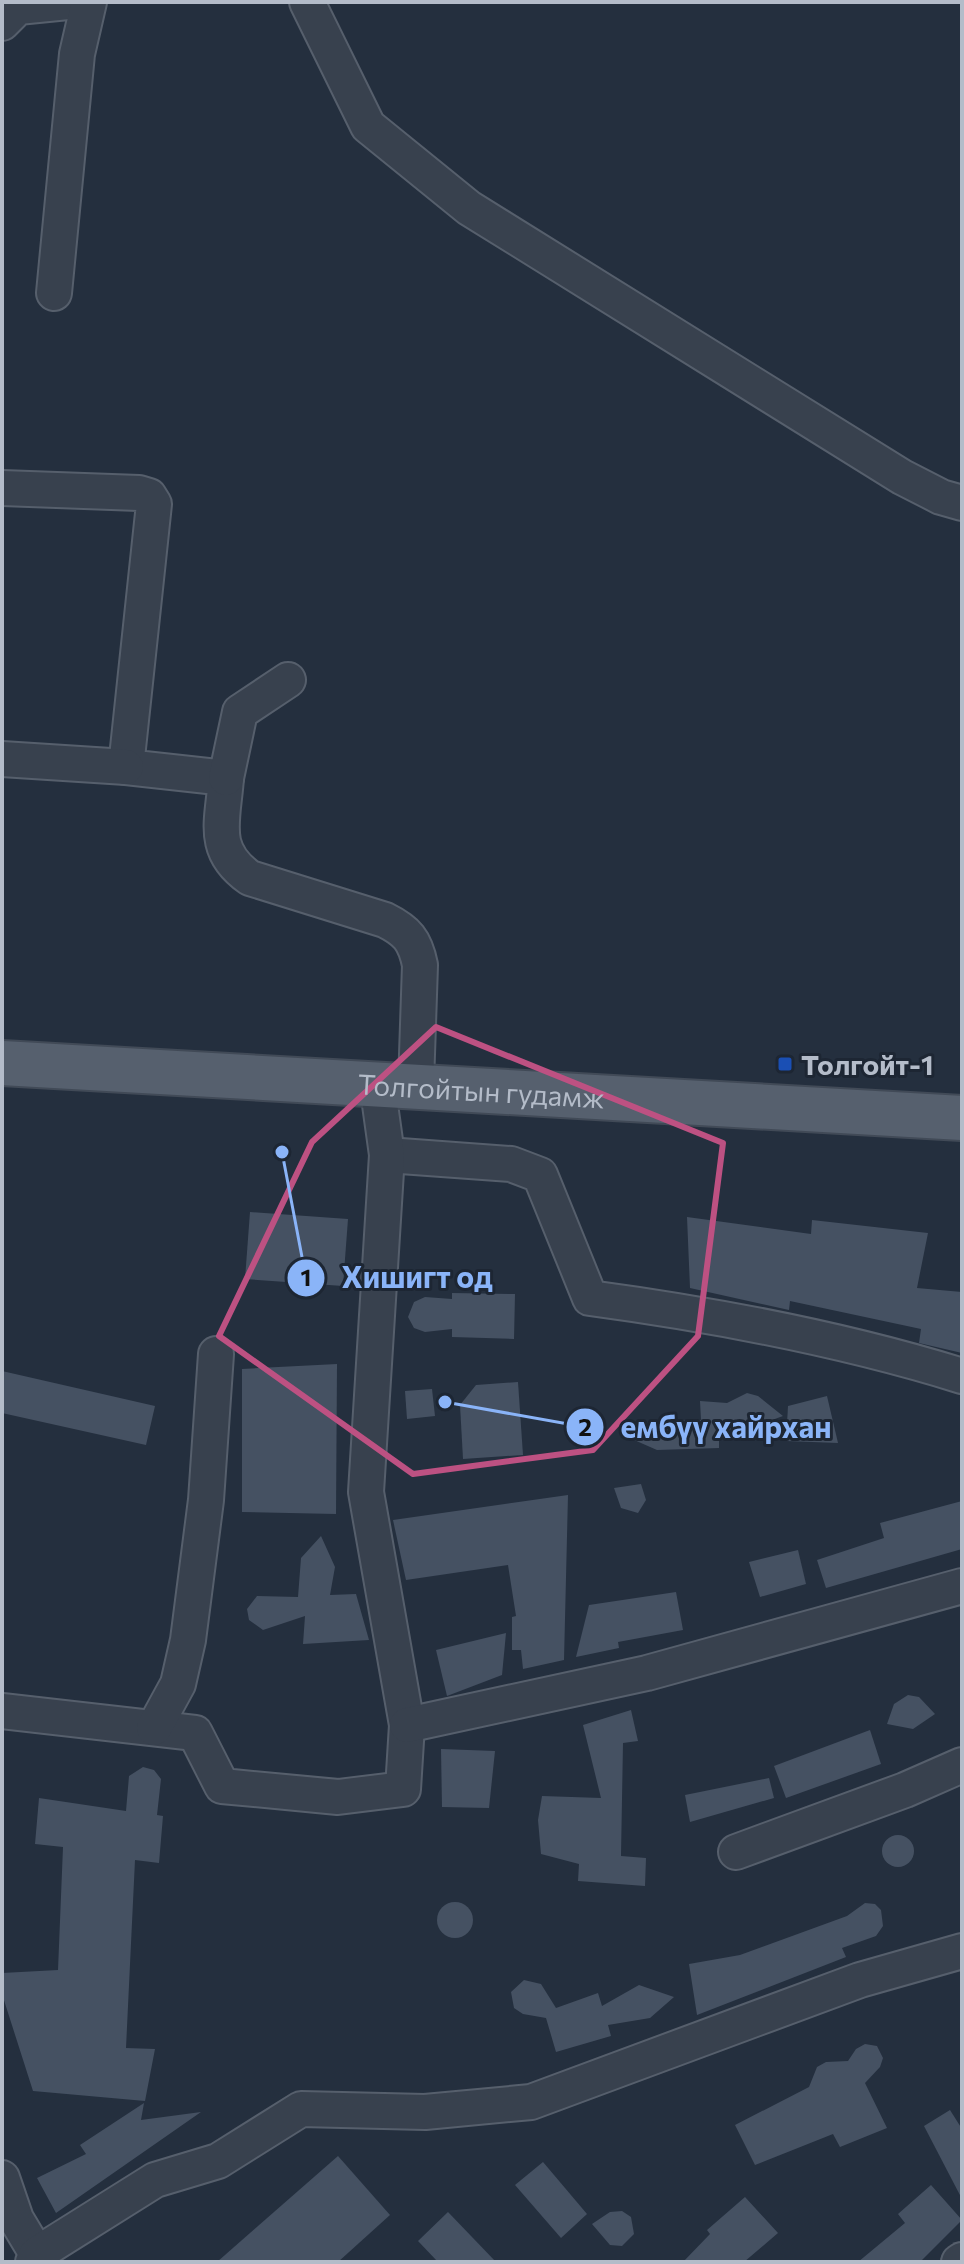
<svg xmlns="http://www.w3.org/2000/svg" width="964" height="2264" font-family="Commissioner,sans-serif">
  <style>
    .building { fill: #455162 }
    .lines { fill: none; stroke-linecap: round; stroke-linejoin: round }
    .minor-casing { stroke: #565f6c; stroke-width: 38 }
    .major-casing { stroke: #414a57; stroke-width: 48 }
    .minor { stroke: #38414e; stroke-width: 34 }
    .major { stroke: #56606e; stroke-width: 44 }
    .marked { fill: none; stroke: #bd5182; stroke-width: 6; stroke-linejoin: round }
    .transit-dot { fill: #1a4fb4; stroke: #1d2633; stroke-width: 3 }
    .labels { text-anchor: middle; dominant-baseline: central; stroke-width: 6; stroke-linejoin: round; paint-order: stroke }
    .poi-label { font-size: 28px; font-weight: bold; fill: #b4bcc9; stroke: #1d2633; text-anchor: start }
    .street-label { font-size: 28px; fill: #b4bcc9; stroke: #1d2633 }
    .leader { fill: none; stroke: #8ab4f8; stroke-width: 3 }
    .callout-dot { fill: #8ab4f8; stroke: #1d2633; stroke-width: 3 }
    .mark-label { font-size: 24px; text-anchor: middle; font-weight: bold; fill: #111 }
    .callout-label { font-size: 30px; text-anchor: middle; font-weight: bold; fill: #8ab4f8; stroke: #1d2633; stroke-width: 6; stroke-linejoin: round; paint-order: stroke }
  </style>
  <rect width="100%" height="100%" fill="#242f3e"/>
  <g class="building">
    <path d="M250,1212L348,1219L343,1286L245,1279Z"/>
    <path d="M687,1217L811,1234L812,1220L928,1233L917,1288L962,1292V1353L919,1343L921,1329L790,1301L789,1310L690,1288Z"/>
    <path d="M452,1293L515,1294L514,1339L452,1337V1329L425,1332L414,1328L408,1317L414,1302L425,1297L452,1299Z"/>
    <path d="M337,1364L336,1514L242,1512V1369Z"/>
    <path d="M2,1371L155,1406L146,1445L2,1413Z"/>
    <path d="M518,1382L523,1455L463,1459L460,1405L476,1385Z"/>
    <path d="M432,1389L435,1416L407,1419L405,1391Z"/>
    <path d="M747,1393L758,1396L783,1416L753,1427L719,1431V1448L657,1450L625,1436L658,1421L701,1420L700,1401L727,1403Z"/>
    <path d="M827,1396L838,1443L786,1441L788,1406Z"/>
    <path d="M641,1484L646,1500L638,1513L621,1508L614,1488Z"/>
    <path d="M568,1495L564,1660L523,1669L521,1650H512V1617L516,1616L508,1565L406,1580L393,1520Z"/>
    <path d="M962,1501V1549L826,1588L817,1560L884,1538L880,1523Z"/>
    <path d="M321,1536L335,1567L330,1595L356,1594L369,1640L303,1644L305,1616L263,1630L249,1620L247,1609L257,1596L298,1597L301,1558Z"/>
    <path d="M798,1550L806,1584L760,1597L749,1562Z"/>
    <path d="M676,1592L683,1630L618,1642L619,1648L576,1657L589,1605Z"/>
    <path d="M506,1633L502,1675L447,1696L436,1650Z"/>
    <path d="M908,1695L919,1697L935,1714L913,1729L887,1724L894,1704Z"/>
    <path d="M631,1710L638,1741L623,1743L621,1856L646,1858L645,1886L578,1881L579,1864L541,1854L538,1820L542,1796L601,1798L583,1725Z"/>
    <path d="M870,1730L881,1764L786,1798L774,1766Z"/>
    <path d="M441,1749L495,1751L489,1808L442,1807Z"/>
    <path d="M143,1767L154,1770L161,1779L157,1815L163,1816L159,1863L135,1860L126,2048L155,2049L145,2101L33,2091L2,1994V1973L58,1970L63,1847L35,1844L39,1798L126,1811L129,1776Z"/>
    <path d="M769,1778L774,1798L690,1822L685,1795Z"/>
    <circle cx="898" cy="1851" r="16"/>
    <circle cx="455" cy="1920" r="18"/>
    <path d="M865,1903L875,1904L881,1910L883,1926L876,1936L842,1948L846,1957L697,2015L689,1964L740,1955L847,1916Z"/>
    <path d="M524,1980L541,1984L556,2008L598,1993L602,2006L639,1985L674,1997L650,2018L608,2025L611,2036L556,2052L546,2018L523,2014L514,2008L511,1992Z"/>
    <path d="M865,2044L877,2046L883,2058L880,2067L865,2083L887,2128L840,2147L833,2134L755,2165L735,2125L809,2087L817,2067L826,2062L848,2061L856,2049Z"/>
    <path d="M144,2103L141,2120L201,2112L56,2213L37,2178L86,2154L80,2145Z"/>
    <path d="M950,2110L962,2129V2199L924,2126Z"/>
    <path d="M338,2156L390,2215L338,2262H217Z"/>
    <path d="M543,2162L587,2214L561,2238L515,2185Z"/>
    <path d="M931,2185L962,2220L920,2262H858L905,2223L898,2214Z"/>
    <path d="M745,2197L778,2233L744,2262H683L710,2234L707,2230Z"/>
    <path d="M622,2211L631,2217L634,2234L622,2246L610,2245L592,2224L610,2212Z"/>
    <path d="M448,2212L496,2262H438L418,2241Z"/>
  </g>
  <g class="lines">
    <defs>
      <g id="minor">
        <path d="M307,2L368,126L469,208L902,477L941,497L962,503"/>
        <path d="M2,23L18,7L68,2"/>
        <path d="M54,293L77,54L89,2"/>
        <path d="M2,488L139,493L149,496L154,504L126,767L226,778C223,821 210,850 250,878L385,920C407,931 415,940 420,965L416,1084"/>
        <path d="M2,759L126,767"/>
        <path d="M226,778L240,712L288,680"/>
        <path d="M387,1155L511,1164L540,1175L590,1298C716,1315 840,1338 962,1376"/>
        <path d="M2,1711L195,1733L222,1786L338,1797L403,1789L407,1725L366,1492L387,1155L377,1083"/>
        <path d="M407,1725L647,1673L962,1586"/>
        <path d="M154,1728L178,1684L188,1640L206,1500L216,1354"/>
        <path d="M736,1852L905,1790L962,1765"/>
        <path d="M2,2178L16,2219L37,2254"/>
        <path d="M33,2262L37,2254L155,2180L218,2161L301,2109L425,2112L531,2102L860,1980L962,1951"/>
        <path d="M959,2262L962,2260"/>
      </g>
      <g id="major">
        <path id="s1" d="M2,1063L962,1118"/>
      </g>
    </defs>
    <use href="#minor" class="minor-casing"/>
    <use href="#major" class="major-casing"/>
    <use href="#minor" class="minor"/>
    <use href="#major" class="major"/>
  </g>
  <path class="marked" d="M436,1027L723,1143L698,1336L593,1450L413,1474L219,1336L312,1142Z"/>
  <rect class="transit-dot" x="777" y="1056" width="16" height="16" rx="4"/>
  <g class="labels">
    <g class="poi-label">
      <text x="801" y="1064">Толгойт-1</text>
    </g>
    <g class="street-label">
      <text stroke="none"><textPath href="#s1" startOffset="480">Толгойтын гудамж</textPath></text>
    </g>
  </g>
  <path class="leader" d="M282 1152L306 1278M445 1402L585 1427"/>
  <g class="callout-dot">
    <circle cx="282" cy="1152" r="8"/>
    <circle cx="445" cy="1402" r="8"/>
    <circle cx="306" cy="1278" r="20"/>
    <circle cx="585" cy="1427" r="20"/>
  </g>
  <g class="mark-label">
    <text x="306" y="1286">1</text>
    <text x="585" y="1436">2</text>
  </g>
  <g class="callout-label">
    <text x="417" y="1288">Хишигт од</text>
    <text x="726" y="1438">ембүү хайрхан</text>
  </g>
  <rect width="964" height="2264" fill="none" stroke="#b4bcc9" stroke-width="8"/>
</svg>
